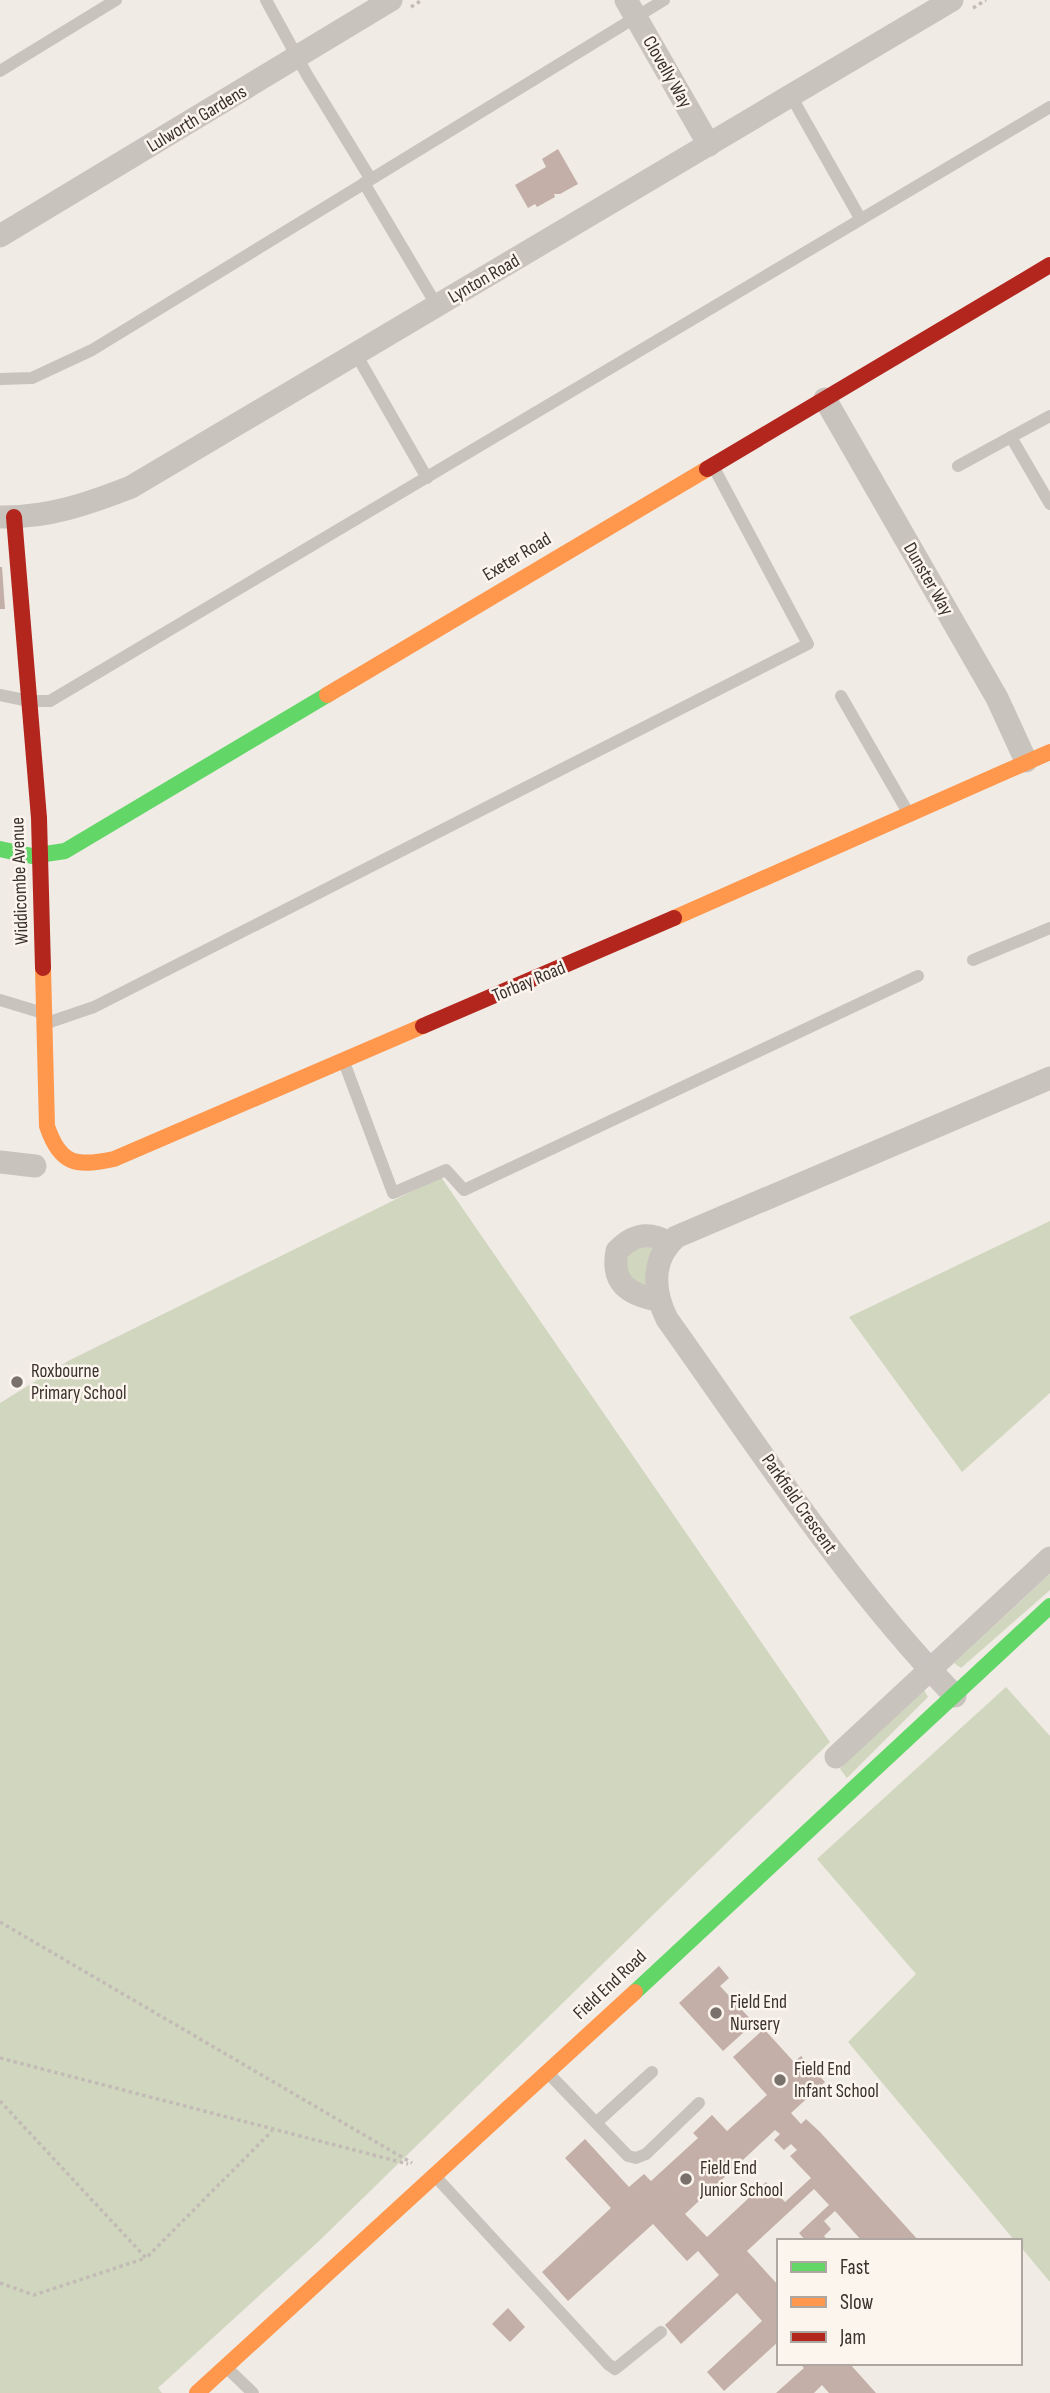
<svg xmlns="http://www.w3.org/2000/svg" width="1050" height="2393" font-family="'Sofia Sans Condensed',sans-serif">
  <style>
    .green { fill: #d1d6bf }
    .building { fill: #c3afa7; fill-rule: evenodd }
    .lines { fill: none; stroke-linecap: round; stroke-linejoin: round }
    .path { stroke: #c2bbb6; stroke-width: 3.5; stroke-dasharray: 3.5 3.5; stroke-linecap: butt }
    .lane { stroke: #c9c3be; stroke-width: 12 }
    .street { stroke: #c9c3be; stroke-width: 23 }
    .fast { stroke: #63d668; stroke-width: 16 }
    .slow { stroke: #ff974d; stroke-width: 16 }
    .jam { stroke: #b3261e; stroke-width: 16 }
    .poi-dot { fill: #7a716c; stroke: #fbf5ee; stroke-width: 2.5 }
    .labels { text-anchor: middle; dominant-baseline: central; stroke-width: 5; stroke-linejoin: round; paint-order: stroke }
    .street-label { font-size: 19px; fill: #3b302b; stroke: #fbf5ee }
    .poi-label { font-size: 19px; fill: #3b302b; stroke: #fbf5ee; text-anchor: start }
  </style>
  <rect width="100%" height="100%" fill="#f0ebe5"/>
  <g class="green">
    <path d="M441,1177L830,1742L319,2241L158,2388L162,2393H0V1403L68,1361Z"/>
    <path d="M1050,1221V1393L962,1472L849,1317Z"/>
    <path d="M656,1243L647,1266V1290L625,1281L623,1252Z"/>
    <path d="M1050,1574V1590L961,1668L954,1663Z"/>
    <path d="M1006,1687L1050,1736V2282L1020,2246V2241H1015L848,2042L916,1974L817,1859Z"/>
    <path d="M924,1690L928,1697L847,1778L840,1769Z"/>
  </g>
  <g class="building">
    <path d="M558,149L578,184L560,194H554L555,197L537,207L535,204L528,208L515,185L546,167L542,159Z"/>
    <path d="M0,567H2L5,609H0Z"/>
    <path d="M719,1966L729,1978L720,1986L754,2023L723,2051L679,2003Z"/>
    <path d="M764,2029L794,2062L801,2056L825,2082L791,2113L801,2124L806,2119L820,2132L919,2241H862L835,2211L824,2221L831,2229L824,2236L828,2241H806L799,2233L829,2205L814,2189L747,2251L779,2286V2341L724,2391L707,2372L762,2321L737,2293L681,2344L665,2325L719,2275L698,2251L687,2261L653,2224L568,2301L542,2272L611,2208L565,2158L585,2139L629,2187L644,2174L651,2181L698,2138L693,2133L712,2115L727,2131L767,2095L733,2057ZM775,2130L780,2134L774,2140L784,2150L791,2144L797,2150L790,2156L811,2178L785,2202L766,2182L707,2237L685,2214Z"/>
    <path d="M508,2308L525,2327L510,2342L492,2324Z"/>
    <path d="M799,2363H849L876,2393H829L822,2385L814,2393H776L804,2368Z"/>
  </g>
  <g class="lines">
    <g class="path">
      <path d="M411,7L422,0"/>
      <path d="M973,8L986,0"/>
      <path d="M0,1922L412,2163"/>
      <path d="M0,2058L408,2164"/>
      <path d="M0,2101L146,2258L272,2131"/>
      <path d="M0,2283L34,2295L146,2258"/>
    </g>
    <g class="lane">
      <path d="M266,0L307,75L370,178"/>
      <path d="M0,71L116,0"/>
      <path d="M791,96L860,218"/>
      <path d="M364,183L437,306"/>
      <path d="M356,354L427,478"/>
      <path d="M0,379L32,378L92,350L664,0"/>
      <path d="M1050,416L1011,437L1050,504"/>
      <path d="M958,466L1011,437"/>
      <path d="M0,695L29,701H50L1050,107"/>
      <path d="M841,696L910,816"/>
      <path d="M973,960L1050,928"/>
      <path d="M0,1000L43,1013"/>
      <path d="M47,1023L94,1007L808,644L713,466"/>
      <path d="M344,1062L393,1193L446,1170L464,1190L918,976"/>
      <path d="M548,2073L628,2156L636,2158L646,2154L699,2103"/>
      <path d="M597,2122L652,2072"/>
      <path d="M435,2176L608,2364L615,2369L661,2332"/>
      <path d="M228,2369L253,2393"/>
    </g>
    <g class="street">
      <path d="M626,0L709,145"/>
      <path d="M0,236L391,0"/>
      <path d="M825,399L997,698L1026,761"/>
      <path d="M0,517C47,518 88,504 131,487L952,0"/>
      <path d="M0,1162L35,1166"/>
      <path d="M657,1300C628,1294 611,1283 617,1251C633,1234 649,1231 669,1243"/>
      <path d="M955,1696C845,1582 759,1448 667,1319C653,1291 651,1259 676,1237L1050,1078"/>
      <path d="M836,1757L1050,1558"/>
    </g>
    <g class="fast">
      <path d="M0,849L32,856L65,851L327,695"/>
      <path d="M635,1992L1050,1606"/>
    </g>
    <g class="slow">
      <path d="M327,695L707,469"/>
      <path d="M674,918L1050,752"/>
      <path d="M43,968L47,1126C60,1165 76,1167 114,1159L423,1026"/>
      <path d="M197,2393L635,1992"/>
    </g>
    <g class="jam">
      <path d="M707,469L1050,265"/>
      <path d="M14,517L39,818L43,968"/>
      <path d="M423,1026L674,918"/>
    </g>
  </g>
  <g class="poi-dot">
    <circle cx="17" cy="1382" r="7"/>
    <circle cx="716" cy="2013" r="7"/>
    <circle cx="780" cy="2080" r="7"/>
    <circle cx="686" cy="2179" r="7"/>
  </g>
  <g class="labels">
    <g class="street-label">
      <text transform="translate(667 72) rotate(60)">Clovelly Way</text>
      <text transform="translate(197 119) rotate(-31)">Lulworth Gardens</text>
      <text transform="translate(484 279) rotate(-30)">Lynton Road</text>
      <text transform="translate(517 557) rotate(-31)">Exeter Road</text>
      <text transform="translate(928 579) rotate(60)">Dunster Way</text>
      <text transform="translate(20 881) rotate(-92)">Widdicombe Avenue</text>
      <text transform="translate(529 982) rotate(-23)">Torbay Road</text>
      <text transform="translate(799 1504) rotate(55)">Parkfield Crescent</text>
      <text transform="translate(610 1985) rotate(-43)">Field End Road</text>
    </g>
    <g class="poi-label">
      <text x="31" y="1371">Roxbourne<tspan x="31" dy="22">Primary School</tspan></text>
      <text x="730" y="2002">Field End<tspan x="730" dy="22">Nursery</tspan></text>
      <text x="794" y="2069">Field End<tspan x="794" dy="22">Infant School</tspan></text>
      <text x="700" y="2168">Field End<tspan x="700" dy="22">Junior School</tspan></text>
    </g>
  </g>
  <rect x="777" y="2239" width="245" height="126" fill="#fbf5ee" stroke="#aea6a0" stroke-width="2"/>
  <rect x="791" y="2262" width="35" height="10" fill="#63d668" stroke="#aea6a0" stroke-width="2"/>
  <text x="840" y="2274" font-size="21" fill="#3b302b">Fast</text>
  <rect x="791" y="2297" width="35" height="10" fill="#ff974d" stroke="#aea6a0" stroke-width="2"/>
  <text x="840" y="2309" font-size="21" fill="#3b302b">Slow</text>
  <rect x="791" y="2332" width="35" height="10" fill="#b3261e" stroke="#aea6a0" stroke-width="2"/>
  <text x="840" y="2344" font-size="21" fill="#3b302b">Jam</text>
</svg>
